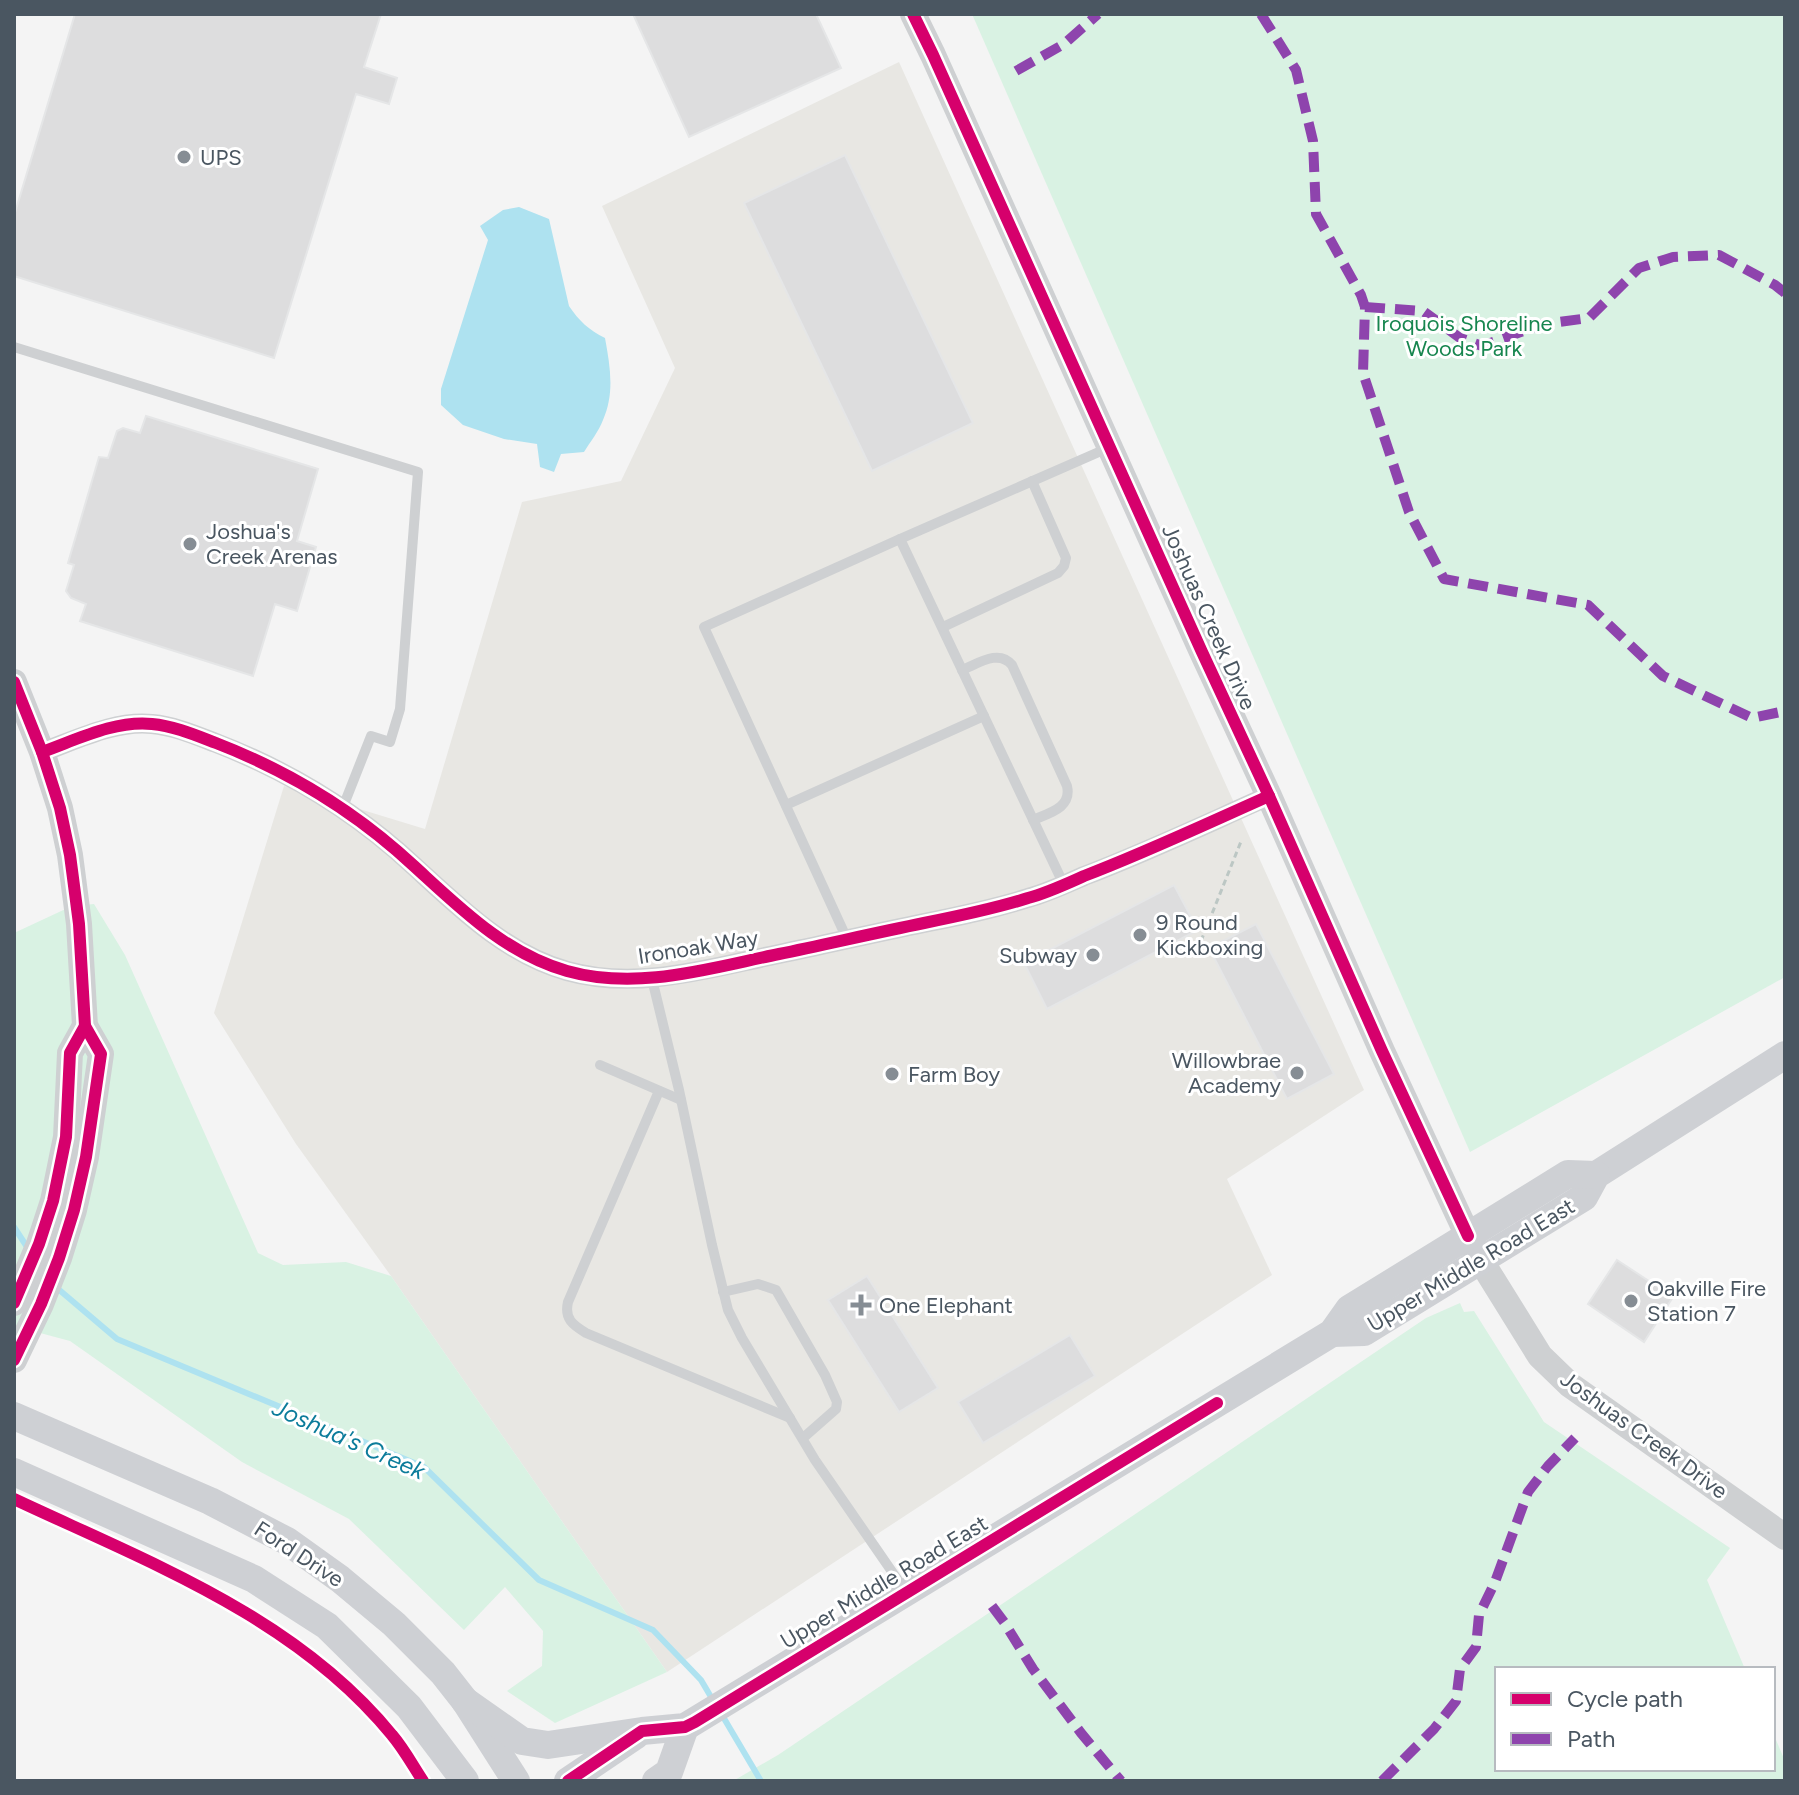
<svg xmlns="http://www.w3.org/2000/svg" width="1799" height="1795" font-family="Figtree,sans-serif">
  <style>
    .commercial { fill: #e8e7e3 }
    .green { fill: #d9f2e3 }
    .water { fill: #aee2f0 }
    .lines { fill: none; stroke-linecap: round; stroke-linejoin: round }
    .stream { stroke: #aee2f0; stroke-width: 6 }
    .building { fill: #ddddde; stroke: #e5e6e7; stroke-width: 2 }
    .path { stroke: #bcc7c4; stroke-width: 3; stroke-dasharray: 6 4; stroke-linecap: butt }
    .service { stroke: #ced0d2; stroke-width: 10 }
    .minor { stroke: #ced0d2; stroke-width: 20 }
    .tertiary { stroke: #ced0d2; stroke-width: 26 }
    .secondary { stroke: #ced0d4; stroke-width: 28 }
    .quiet { stroke: #8e44ad; stroke-width: 10; stroke-dasharray: 20 10; stroke-linecap: butt }
    .cycleway-casing { stroke: #fff; stroke-width: 17 }
    .cycleway { stroke: #d6006c; stroke-width: 12 }
    .poi-dot { fill: #868d94; stroke: #fff; stroke-width: 3 }
    .labels { text-anchor: middle; dominant-baseline: central; stroke-width: 6; stroke-linejoin: round; paint-order: stroke }
    .poi-label { font-size: 22px; fill: #4a5661; stroke: #fff; text-anchor: start }
    .park-label { font-size: 22px; fill: #17864f; stroke: #fff }
    .street-label { font-size: 22px; fill: #4a5661; stroke: #fff }
    .water-label { font-size: 24px; font-style: italic; fill: #0c7c9b; stroke: #fff }
  </style>
  <rect width="100%" height="100%" fill="#f4f4f4"/>
  <path class="commercial" d="M899,62L1364,1090L1227,1179L1272,1275L667,1672L391,1276L296,1144L214,1013L284,786L425,829L522,502L621,481L675,368L602,206Z"/>
  <g class="green">
    <path d="M972,14H1785V977L1470,1152Z"/>
    <path d="M94,904L125,955L258,1253L283,1265L346,1262L391,1276L667,1672L555,1723L507,1691L542,1666L543,1631L505,1587L464,1630L349,1519L242,1462L70,1341L14,1326V933L72,906Z"/>
    <path d="M1460,1303L1464,1312L1474,1311L1544,1422L1730,1548L1707,1580L1745,1669H1497V1769H1773V1733L1785,1761V1781H733L778,1755L1426,1318Z"/>
  </g>
  <path class="water" d="M519,207L549,219L569,306C579,321 589,330 605,338C610,366 615,393 603,420C599,431 590,442 584,452L561,454L554,472L540,467L537,444L504,439L463,425L441,405V389L488,240L480,226L503,210Z"/>
  <g class="lines">
    <g class="stream">
      <path d="M14,1227L29,1250"/>
      <path d="M57,1288L117,1339L424,1467L539,1580L653,1630L701,1680L714,1702"/>
      <path d="M722,1715L761,1781"/>
    </g>
  </g>
  <g class="building">
    <path d="M75,14H381L364,67L397,78L389,104L356,94L274,358L14,276V216Z"/>
    <path d="M633,14H816L841,68L689,137Z"/>
    <path d="M845,155L973,423L872,471L744,203Z"/>
    <path d="M146,416L318,469L297,541L316,547L297,611L275,604L253,676L80,621L86,604L71,598L66,591L74,565L68,563L99,457L108,458L117,431L123,428L140,433Z"/>
    <path d="M1174,885L1198,930L1047,1009L1024,963Z"/>
    <path d="M1256,924L1334,1074L1287,1099L1209,948Z"/>
    <path d="M1617,1260L1673,1297L1644,1342L1588,1304Z"/>
    <path d="M867,1276L938,1388L899,1412L828,1300Z"/>
    <path d="M1070,1335L1095,1376L983,1443L958,1402Z"/>
  </g>
  <g class="lines">
    <path class="path" d="M1201,941L1242,839"/>
    <g class="service">
      <path d="M14,347L418,472L400,709L390,742L371,736L343,807"/>
      <path d="M900,539L1064,885"/>
      <path d="M943,627L1058,573L1064,566L1066,558L1032,481"/>
      <path d="M962,670C979,663 999,649 1012,665L1067,786C1072,808 1049,813 1033,820"/>
      <path d="M786,805L984,716"/>
      <path d="M847,939L704,627L900,539L1108,448"/>
      <path d="M652,979L679,1090L712,1245L728,1310L742,1338L815,1460L904,1589"/>
      <path d="M600,1065L681,1100"/>
      <path d="M659,1091L568,1302C564,1319 573,1325 586,1333L790,1418"/>
      <path d="M723,1292L758,1284L776,1290L825,1375L837,1402L836,1409L803,1438"/>
    </g>
    <path class="minor" d="M42,752C76,740 115,720 152,724C174,726 195,735 216,743C291,772 355,811 414,866C460,908 506,954 567,971C638,991 710,968 779,954C827,944 875,933 924,923C959,916 994,909 1028,898C1047,893 1066,884 1084,876C1147,852 1208,823 1269,796"/>
    <g class="tertiary">
      <path d="M913,14L933,55L1202,652L1269,796L1382,1051L1468,1236L1481,1261L1540,1356L1570,1385L1785,1537"/>
      <path d="M14,682L42,752L60,808L70,855L79,924L85,1026L101,1054L86,1157L74,1210L59,1258L41,1304L14,1360"/>
      <path d="M14,1303L39,1244L53,1201L66,1137L70,1053L85,1026"/>
    </g>
    <g class="secondary">
      <path d="M1332,1333L1364,1332L1584,1197L1596,1175L1785,1055"/>
      <path d="M14,1416L210,1501L287,1541L340,1579L394,1624L443,1673L465,1701L516,1781"/>
      <path d="M14,1472L254,1579L327,1626L409,1707L465,1781"/>
      <path d="M465,1701L522,1741L548,1745L642,1731L685,1727L1332,1333L1349,1309L1568,1174L1596,1175"/>
      <path d="M568,1781L635,1736"/>
      <path d="M656,1781L669,1772L685,1727"/>
    </g>
    <g class="quiet">
      <path d="M1261,14L1296,70L1313,141L1316,214L1361,295L1365,307L1363,373L1409,512L1444,579L1588,605L1663,676L1752,718L1785,711"/>
      <path d="M1016,71L1064,44L1098,14"/>
      <path d="M1365,307L1423,311L1460,338L1482,346L1543,324L1589,318L1639,268L1673,257L1719,255L1775,285L1785,293"/>
      <path d="M992,1606L1004,1622L1033,1669L1081,1733L1121,1781"/>
      <path d="M1382,1781L1434,1729L1456,1701L1460,1669L1476,1647L1479,1615L1495,1582L1528,1492L1548,1466L1575,1438"/>
    </g>
    <defs>
      <g id="cycleway">
        <path d="M913,14L933,55L1202,652L1269,796L1382,1051L1468,1236"/>
        <path d="M14,682L42,752L60,808L70,855L79,924L85,1026L101,1054L86,1157L74,1210L59,1258L41,1304L14,1360"/>
        <path d="M42,752C76,740 115,720 152,724C174,726 195,735 216,743C291,772 355,811 414,866C460,908 506,954 567,971C638,991 710,968 779,954C827,944 875,933 924,923C959,916 994,909 1028,898C1047,893 1066,884 1084,876C1147,852 1208,823 1269,796"/>
        <path d="M14,1303L39,1244L53,1201L66,1137L70,1053L85,1026"/>
        <path d="M14,1499C148,1562 296,1617 392,1735C404,1749 413,1766 423,1781"/>
        <path d="M568,1781L642,1731L685,1727L695,1722L1217,1403"/>
      </g>
    </defs>
    <use href="#cycleway" class="cycleway-casing"/>
    <use href="#cycleway" class="cycleway"/>
  </g>
  <g class="poi-dot">
    <circle cx="184" cy="157" r="8"/>
    <circle cx="190" cy="544" r="8"/>
    <circle cx="1140" cy="935" r="8"/>
    <circle cx="1093" cy="955" r="8"/>
    <circle cx="1297" cy="1073" r="8"/>
    <circle cx="892" cy="1074" r="8"/>
    <circle cx="1631" cy="1301" r="8"/>
    <path d="M857 1293h8v8h8v8h-8v8h-8v-8h-8v-8h8z"/>
  </g>
  <g class="labels">
    <g class="poi-label">
      <text x="200" y="157">UPS</text>
      <text x="206" y="531">Joshua's<tspan x="206" dy="25">Creek Arenas</tspan></text>
      <text x="1156" y="922">9 Round<tspan x="1156" dy="25">Kickboxing</tspan></text>
      <text x="1077" y="955" text-anchor="end">Subway</text>
      <text x="1281" y="1060" text-anchor="end">Willowbrae<tspan x="1281" dy="25">Academy</tspan></text>
      <text x="908" y="1074">Farm Boy</text>
      <text x="1647" y="1288">Oakville Fire<tspan x="1647" dy="25">Station 7</tspan></text>
      <text x="879" y="1305">One Elephant</text>
    </g>
    <g class="park-label">
      <text x="1464" y="323">Iroquois Shoreline<tspan x="1464" dy="25">Woods Park</tspan></text>
    </g>
    <g class="street-label">
      <text transform="translate(1209 617) rotate(66)">Joshuas Creek Drive</text>
      <text transform="translate(698 947) rotate(-9)">Ironoak Way</text>
      <text transform="translate(1471 1265) rotate(-31)">Upper Middle Road East</text>
      <text transform="translate(1644 1435) rotate(36)">Joshuas Creek Drive</text>
      <text transform="translate(299 1554) rotate(33)">Ford Drive</text>
      <text transform="translate(884 1582) rotate(-31)">Upper Middle Road East</text>
    </g>
    <g class="water-label">
      <text transform="translate(349 1439) rotate(24)">Joshua's Creek</text>
    </g>
  </g>
  <rect width="1799" height="1795" fill="none" stroke="#4a5661" stroke-width="32"/>
  <rect x="1495" y="1667" width="280" height="104" fill="#ffffff" stroke="#b7bbc0" stroke-width="2"/>
  <rect x="1511" y="1693" width="40" height="12" fill="#d6006c" stroke="#b7bbc0" stroke-width="2"/>
  <text x="1567" y="1707" font-size="24" fill="#4a5661">Cycle path</text>
  <rect x="1511" y="1733" width="40" height="12" fill="#8e44ad" stroke="#b7bbc0" stroke-width="2"/>
  <text x="1567" y="1747" font-size="24" fill="#4a5661">Path</text>
</svg>
